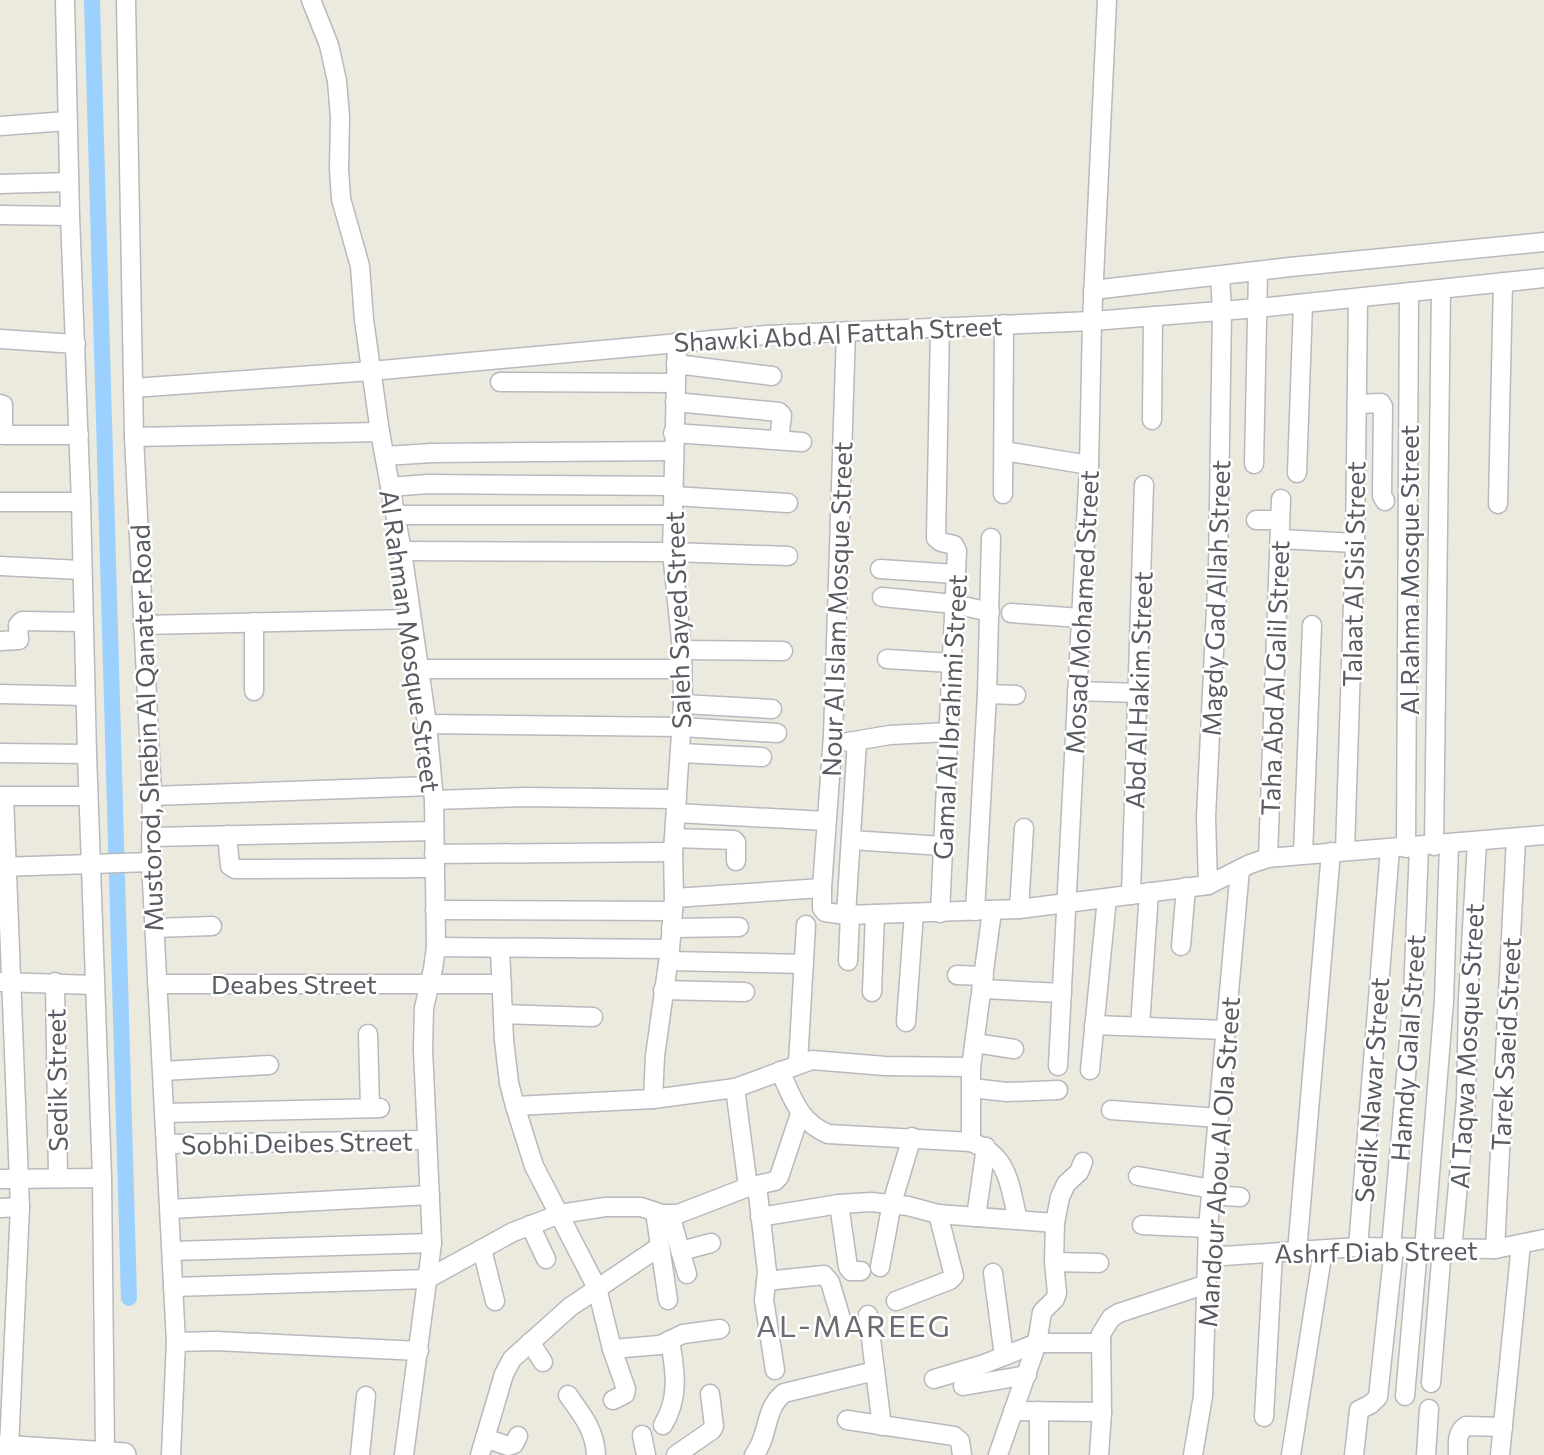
<svg xmlns="http://www.w3.org/2000/svg" width="1544" height="1455" font-family="Commissioner,sans-serif">
  <style>
    .lines { fill: none; stroke-linecap: round; stroke-linejoin: round }
    .canal { stroke: #9bd0ff; stroke-width: 16 }
    .minor-casing { stroke: #b7b9bf; stroke-width: 21 }
    .tertiary-casing { stroke: #b7b9bf; stroke-width: 26 }
    .minor { stroke: #fff; stroke-width: 18 }
    .tertiary { stroke: #fff; stroke-width: 23 }
    .labels { text-anchor: middle; dominant-baseline: central; stroke-width: 5; stroke-linejoin: round; paint-order: stroke }
    .street-label { font-size: 26px; fill: #585b61; stroke: #fff }
    .quarter-label { font-size: 30px; letter-spacing: 2px; fill: #696d73; stroke: #fff }
  </style>
  <rect width="100%" height="100%" fill="#ece9de"/>
  <g class="lines">
    <path class="canal" d="M92,0L129,1298"/>
    <defs>
      <g id="minor">
        <path d="M65,0L70,216L81,502L87,754L102,1178L105,1452"/>
        <path d="M126,0L134,437L152,796L151,862L176,1342L171,1455"/>
        <path d="M311,0L329,45L337,81L340,117L339,169L341,199L360,266L364,320L380,432L402,551L427,724L434,800L436,947L433,969L424,1008L423,1050L432,1243L404,1455"/>
        <path d="M0,126L67,121"/>
        <path d="M0,184L69,182"/>
        <path d="M0,215L70,216"/>
        <path d="M1093,290L1290,267L1544,242"/>
        <path d="M940,327L936,538L941,542L954,545L957,551L940,913"/>
        <path d="M846,331L833,736L822,888V908L825,912L846,915L1019,909L1208,885L1250,864L1268,858L1544,835"/>
        <path d="M0,339L76,344"/>
        <path d="M676,364L772,376"/>
        <path d="M500,382L675,383"/>
        <path d="M133,388L371,371L766,335L1092,321L1258,308L1544,278"/>
        <path d="M675,402L779,412L782,415L779,440"/>
        <path d="M0,404L3,405V435H79"/>
        <path d="M1357,404L1381,403L1383,406L1382,496L1385,501"/>
        <path d="M1152,420L1153,316"/>
        <path d="M673,433L802,442"/>
        <path d="M134,437L380,432"/>
        <path d="M1004,451L1089,465"/>
        <path d="M385,456L432,453L673,451"/>
        <path d="M1254,464L1258,272"/>
        <path d="M1297,473L1303,304"/>
        <path d="M390,487L428,484L673,486"/>
        <path d="M1003,494L1004,324"/>
        <path d="M673,496L788,503"/>
        <path d="M0,502H81"/>
        <path d="M1498,504L1503,282"/>
        <path d="M396,515H672"/>
        <path d="M1256,520H1280"/>
        <path d="M1280,539L1355,543"/>
        <path d="M402,551L672,552L788,556"/>
        <path d="M0,566L82,570"/>
        <path d="M880,569L956,574"/>
        <path d="M882,597L954,604L990,612"/>
        <path d="M1011,613L1081,618"/>
        <path d="M254,622V691"/>
        <path d="M143,625L411,619"/>
        <path d="M0,641L19,640L18,625L22,621L83,622"/>
        <path d="M682,650L783,651"/>
        <path d="M887,659L952,663"/>
        <path d="M418,669H682"/>
        <path d="M1077,691L1138,693"/>
        <path d="M0,694L85,696"/>
        <path d="M987,694L1016,695"/>
        <path d="M683,704L772,709"/>
        <path d="M427,724L682,727L777,733"/>
        <path d="M848,742L890,735L949,732"/>
        <path d="M0,753L87,754"/>
        <path d="M680,753L762,757"/>
        <path d="M0,796H88"/>
        <path d="M4,796L20,1207L9,1447"/>
        <path d="M152,796L432,786"/>
        <path d="M434,800L524,797L677,799"/>
        <path d="M676,813L826,821"/>
        <path d="M227,835L230,866L235,869L434,868"/>
        <path d="M151,837L434,831"/>
        <path d="M674,838L734,840L736,842V861"/>
        <path d="M851,840L943,846"/>
        <path d="M1434,846L1441,289"/>
        <path d="M1406,848L1409,292"/>
        <path d="M1345,851L1355,543L1358,298"/>
        <path d="M434,854L673,852"/>
        <path d="M1303,854L1312,625"/>
        <path d="M1268,858L1281,499"/>
        <path d="M0,867L151,862"/>
        <path d="M1208,885L1206,817L1218,568L1222,311L1220,276"/>
        <path d="M1131,895L1144,485"/>
        <path d="M674,898L822,888"/>
        <path d="M1019,909L1024,828"/>
        <path d="M435,910L673,911"/>
        <path d="M975,911L987,694L991,538"/>
        <path d="M992,911L971,1067V1142C1010,1156 1009,1185 1018,1220"/>
        <path d="M846,915L857,741"/>
        <path d="M155,928L212,926"/>
        <path d="M671,928L739,927"/>
        <path d="M1181,946L1186,887"/>
        <path d="M436,947L670,949"/>
        <path d="M500,948L504,1040L509,1083L515,1106L534,1166L597,1288L612,1349L626,1389L625,1394L613,1400"/>
        <path d="M669,961L804,964"/>
        <path d="M848,961L850,915"/>
        <path d="M957,975L984,976"/>
        <path d="M0,982L95,985"/>
        <path d="M55,982L58,1178"/>
        <path d="M157,984H502"/>
        <path d="M983,989L1062,993"/>
        <path d="M663,990L745,992"/>
        <path d="M872,992L875,914"/>
        <path d="M504,1014L593,1017"/>
        <path d="M906,1022L914,913"/>
        <path d="M1094,1025L1226,1030"/>
        <path d="M1140,1026L1149,892"/>
        <path d="M368,1034L370,1108"/>
        <path d="M975,1043L1014,1049"/>
        <path d="M798,1063L806,925"/>
        <path d="M1058,1066L1089,465L1092,321L1107,0"/>
        <path d="M1090,1070L1107,898"/>
        <path d="M163,1071L269,1065"/>
        <path d="M780,1071C792,1097 799,1122 828,1134L971,1142"/>
        <path d="M735,1088L748,1187"/>
        <path d="M971,1088L1007,1092L1058,1090"/>
        <path d="M653,1099L655,1056L670,949L674,898L673,852L683,704L682,650L672,552L677,342"/>
        <path d="M515,1106L653,1099L735,1088L812,1060L885,1066L971,1067"/>
        <path d="M1111,1110L1219,1118"/>
        <path d="M166,1113L380,1108"/>
        <path d="M167,1144L427,1140"/>
        <path d="M1138,1176L1212,1189"/>
        <path d="M0,1179L102,1178"/>
        <path d="M757,1185L767,1272L764,1300L775,1370"/>
        <path d="M1212,1195L1240,1197"/>
        <path d="M839,1204L848,1267L851,1271H861"/>
        <path d="M0,1208L20,1207"/>
        <path d="M170,1209L430,1195"/>
        <path d="M655,1212L668,1300"/>
        <path d="M670,1215L687,1274"/>
        <path d="M760,1217L839,1204L871,1202L908,1206L938,1214L1055,1223"/>
        <path d="M976,1217L986,1147"/>
        <path d="M530,1225L546,1259"/>
        <path d="M1142,1225L1208,1228"/>
        <path d="M1358,1247L1390,849"/>
        <path d="M1391,1248L1413,995L1419,847"/>
        <path d="M482,1249L495,1301"/>
        <path d="M1424,1249L1444,1001L1449,844"/>
        <path d="M1495,1249L1516,839"/>
        <path d="M1452,1250L1466,1099L1468,999L1477,842"/>
        <path d="M172,1251L432,1243"/>
        <path d="M681,1251L711,1243"/>
        <path d="M1297,1252L1331,852"/>
        <path d="M1208,1257L1358,1247L1495,1249L1544,1239"/>
        <path d="M1054,1262L1099,1263"/>
        <path d="M880,1267L892,1203L912,1137"/>
        <path d="M993,1273L1004,1356"/>
        <path d="M766,1281L824,1275L830,1282L843,1325"/>
        <path d="M173,1287L427,1279L513,1232L560,1214L605,1207H641L662,1214H678L748,1187L775,1181L779,1177L800,1114"/>
        <path d="M896,1301L950,1280L954,1276L938,1214"/>
        <path d="M868,1315L882,1426"/>
        <path d="M176,1342L216,1341L419,1351"/>
        <path d="M530,1342L543,1362"/>
        <path d="M612,1349L660,1345L683,1334L720,1329"/>
        <path d="M934,1379L984,1364L1037,1343H1101"/>
        <path d="M1431,1383L1442,1249"/>
        <path d="M963,1386L1027,1375"/>
        <path d="M568,1395C582,1415 595,1430 596,1455"/>
        <path d="M1405,1396L1418,1248"/>
        <path d="M1013,1411L1102,1412"/>
        <path d="M1264,1417L1273,1253"/>
        <path d="M847,1420L954,1436L960,1441L962,1455"/>
        <path d="M663,1425C680,1397 675,1370 670,1340"/>
        <path d="M642,1435L646,1455"/>
        <path d="M485,1438L508,1446L514,1444L518,1436"/>
        <path d="M360,1455L366,1396"/>
        <path d="M480,1455L504,1374L512,1359L570,1307L659,1247"/>
        <path d="M676,1455L712,1430L714,1426L710,1394"/>
        <path d="M754,1455C770,1435 763,1410 784,1393L875,1371"/>
        <path d="M998,1455L1037,1343L1042,1312L1055,1299L1057,1293L1054,1262L1055,1223L1060,1197L1066,1184L1079,1172L1083,1162"/>
        <path d="M1039,1455V1411"/>
        <path d="M1099,1455L1102,1412L1101,1334L1111,1318L1119,1313L1207,1284"/>
        <path d="M1193,1455L1203,1396L1208,1228L1240,869"/>
        <path d="M1291,1455L1323,1250"/>
        <path d="M1354,1455L1359,1410L1371,1404L1378,1397L1394,1248"/>
        <path d="M1426,1455L1429,1409"/>
        <path d="M1458,1455C1458,1445 1456,1432 1466,1426L1503,1427"/>
        <path d="M1500,1455L1521,1244"/>
      </g>
      <path id="tertiary" d="M0,1447L124,1455"/>
    </defs>
    <use href="#minor" class="minor-casing"/>
    <use href="#tertiary" class="tertiary-casing"/>
    <use href="#minor" class="minor"/>
    <use href="#tertiary" class="tertiary"/>
  </g>
  <g class="labels">
    <g class="street-label">
      <text transform="translate(838 333) rotate(-3)">Shawki Abd Al Fattah Street</text>
      <text transform="translate(1408 570) rotate(-90)">Al Rahma Mosque Street</text>
      <text transform="translate(1353 574) rotate(-89)">Talaat Al Sisi Street</text>
      <text transform="translate(1215 598) rotate(-88)">Magdy Gad Allah Street</text>
      <text transform="translate(836 609) rotate(-88)">Nour Al Islam Mosque Street</text>
      <text transform="translate(1081 612) rotate(-87)">Mosad Mohamed Street</text>
      <text transform="translate(677 620) rotate(-92)">Saleh Sayed Street</text>
      <text transform="translate(411 641) rotate(82)">Al Rahman Mosque Street</text>
      <text transform="translate(1274 678) rotate(-88)">Taha Abd Al Galil Street</text>
      <text transform="translate(1138 690) rotate(-88)">Abd Al Hakim Street</text>
      <text transform="translate(949 717) rotate(-87)">Gamal Al Ibrahimi Street</text>
      <text transform="translate(146 728) rotate(-92)">Mustorod, Shebin Al Qanater Road</text>
      <text x="294" y="983">Deabes Street</text>
      <text transform="translate(1505 1044) rotate(-87)">Tarek Saeid Street</text>
      <text transform="translate(1466 1046) rotate(-87)">Al Taqwa Mosque Street</text>
      <text transform="translate(1407 1048) rotate(-86)">Hamdy Galal Street</text>
      <text transform="translate(56 1080) rotate(-91)">Sedik Street</text>
      <text transform="translate(1371 1090) rotate(-86)">Sedik Nawar Street</text>
      <text transform="translate(297 1142) rotate(-1)">Sobhi Deibes Street</text>
      <text transform="translate(1218 1162) rotate(-86)">Mandour Abou Al Ola Street</text>
      <text transform="translate(1376 1251) rotate(-1)">Ashrf Diab Street</text>
    </g>
    <g class="quarter-label">
      <text x="854" y="1324">AL-MAREEG</text>
    </g>
  </g>
</svg>
